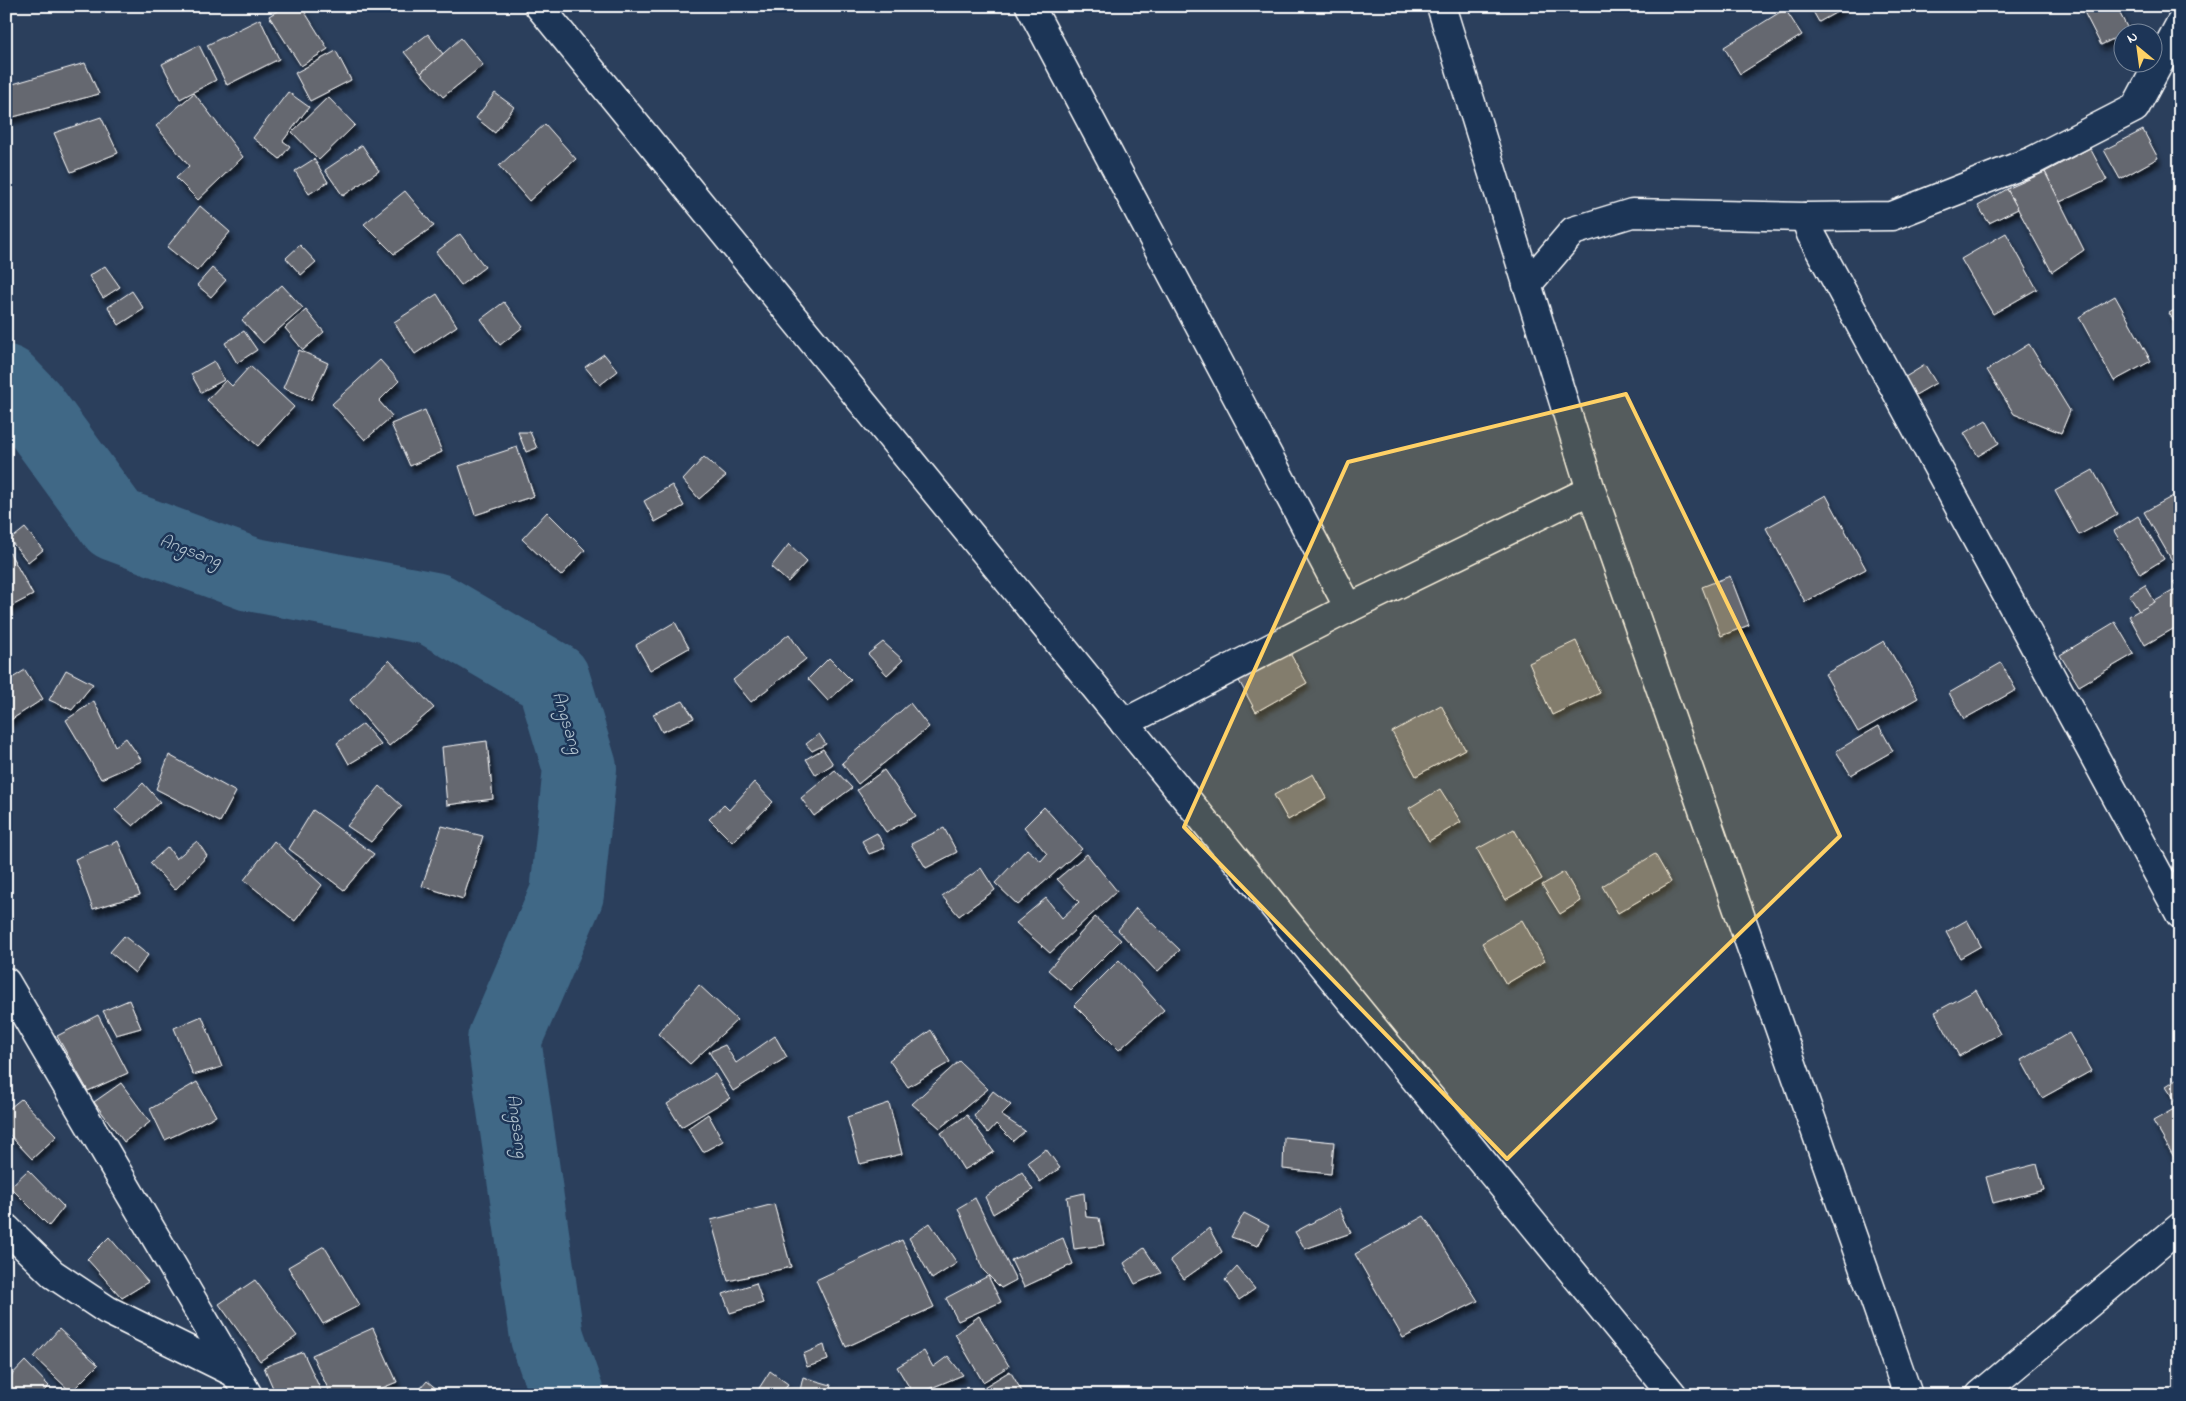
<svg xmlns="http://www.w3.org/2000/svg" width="2186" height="1401" font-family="'Indie Flower',sans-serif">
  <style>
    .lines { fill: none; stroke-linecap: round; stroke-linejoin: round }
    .river { stroke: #3f6886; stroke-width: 74 }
    .building { fill: #65676f; stroke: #fff; filter: url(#shadow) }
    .street-casing { stroke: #fff; stroke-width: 31 }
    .street { stroke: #1d3557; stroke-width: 28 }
    .marked { fill: #ffd166; fill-opacity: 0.2; stroke: #ffd166; stroke-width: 4; stroke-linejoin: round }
    .labels { text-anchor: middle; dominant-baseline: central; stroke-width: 5; stroke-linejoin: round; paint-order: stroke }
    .water-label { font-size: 18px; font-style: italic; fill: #b2c3cf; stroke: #1d3557 }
  </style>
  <defs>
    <filter id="shadow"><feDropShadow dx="3" dy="5.5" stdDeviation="2.5" flood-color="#0009"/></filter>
  </defs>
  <rect width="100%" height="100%" fill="#2b3f5c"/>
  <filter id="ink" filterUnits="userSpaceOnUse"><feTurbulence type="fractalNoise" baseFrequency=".02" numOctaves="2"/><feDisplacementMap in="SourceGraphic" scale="10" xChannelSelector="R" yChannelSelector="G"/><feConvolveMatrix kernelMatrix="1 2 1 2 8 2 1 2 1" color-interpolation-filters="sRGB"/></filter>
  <g filter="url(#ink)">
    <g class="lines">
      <path class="river" d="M6,382L29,406L115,524L250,574L434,609L553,679L580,768L567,894L504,1040L547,1337L567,1395"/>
    </g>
    <g class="building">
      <path d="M285,6H301L328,49L301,66L269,16Z"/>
      <path d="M1810,6H1848L1819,22Z"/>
      <path d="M2081,6H2116L2129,31L2101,45Z"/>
      <path d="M1785,9L1802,35L1740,74L1724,47Z"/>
      <path d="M260,19L279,59L227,85L207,45Z"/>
      <path d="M428,34L443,54L421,73L404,52Z"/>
      <path d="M461,38L483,65L443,97L421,73Z"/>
      <path d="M199,45L216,80L180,99L162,64Z"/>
      <path d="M336,51L351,80L310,101L295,73Z"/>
      <path d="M85,63L99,94L6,119V86Z"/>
      <path d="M288,92L309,107L283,141L290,146L280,159L253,138Z"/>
      <path d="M194,93L243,157L198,200L176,178L189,166L156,126Z"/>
      <path d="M495,93L514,107L495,133L476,118Z"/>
      <path d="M328,97L355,125L319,160L292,132Z"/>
      <path d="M101,117L118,153L71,172L54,133Z"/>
      <path d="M545,124L576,159L529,201L499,166Z"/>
      <path d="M2143,130L2158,158L2120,179L2104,150Z"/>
      <path d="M362,145L379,171L343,196L325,170Z"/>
      <path d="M2090,148L2107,180L2060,202L2045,172Z"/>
      <path d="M314,159L328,182L309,194L295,171Z"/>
      <path d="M2045,172L2084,250L2052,272L2007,189Z"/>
      <path d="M2007,189L2018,209L1989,223L1978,206Z"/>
      <path d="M405,191L434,226L394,254L364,224Z"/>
      <path d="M200,206L230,232L197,271L167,247Z"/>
      <path d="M2006,233L2037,289L1993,314L1961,259Z"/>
      <path d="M460,234L485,267L461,285L436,252Z"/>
      <path d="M300,245L316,262L301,275L286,258Z"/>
      <path d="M105,266L120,287L103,298L89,276Z"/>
      <path d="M212,268L226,280L211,297L197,285Z"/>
      <path d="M282,285L303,308L263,343L242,320Z"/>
      <path d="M132,291L144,309L119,325L108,307Z"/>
      <path d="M437,294L457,326L415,354L394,322Z"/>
      <path d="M2115,296L2151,361L2114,381L2079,317Z"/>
      <path d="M504,302L523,327L500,345L481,319Z"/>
      <path d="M2180,307V331L2169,313Z"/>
      <path d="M306,310L324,332L303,350L285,328Z"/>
      <path d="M244,331L257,350L237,363L225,343Z"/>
      <path d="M2029,344L2070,411L2061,433L2014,414L1987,370Z"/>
      <path d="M299,350L328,363L311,400L283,388Z"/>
      <path d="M604,354L618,371L600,385L585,367Z"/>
      <path d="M380,360L399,381L379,401L392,416L365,440L332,404Z"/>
      <path d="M214,361L224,380L201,392L191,374Z"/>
      <path d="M1925,365L1936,383L1912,397L1902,379Z"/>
      <path d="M250,366L294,407L258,446L207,400L226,380L232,386Z"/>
      <path d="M425,410L442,452L410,466L391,424Z"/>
      <path d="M1986,420L1999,443L1978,456L1964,433Z"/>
      <path d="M518,432H530L537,448L526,452Z"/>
      <path d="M517,447L534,496L475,515L459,466Z"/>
      <path d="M704,457L726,476L699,499L683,480Z"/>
      <path d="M2093,470L2117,514L2079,535L2055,491Z"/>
      <path d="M672,485L684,506L655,522L644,501Z"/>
      <path d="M1826,495L1866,569L1805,602L1766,528Z"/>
      <path d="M2175,495L2180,503V569L2178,571L2144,512Z"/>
      <path d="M547,512L585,550L561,576L522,539Z"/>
      <path d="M2138,516L2164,559L2140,574L2114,531Z"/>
      <path d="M25,528L43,550L28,562L10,540Z"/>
      <path d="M789,544L807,561L788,582L771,567Z"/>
      <path d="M10,553L33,595L6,609V555Z"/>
      <path d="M1730,576L1749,625L1721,636L1702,587Z"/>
      <path d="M2180,579V625L2145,645L2129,616L2178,588L2173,582Z"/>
      <path d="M2145,585L2155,602L2139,611L2129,595Z"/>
      <path d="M675,622L689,648L650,670L636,645Z"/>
      <path d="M2115,622L2134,654L2079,686L2060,655Z"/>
      <path d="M789,634L806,659L751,702L733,680Z"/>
      <path d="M1576,641L1600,693L1552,715L1529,663Z"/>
      <path d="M1884,641L1918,698L1858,732L1825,674Z"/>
      <path d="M883,642L903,660L887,675L868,654Z"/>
      <path d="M1288,650L1307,683L1256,712L1238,679Z"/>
      <path d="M829,658L851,680L828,701L808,679Z"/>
      <path d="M389,660L434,708L389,746L350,700Z"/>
      <path d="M2001,663L2016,690L1964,719L1949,693Z"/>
      <path d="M25,670L43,699L6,723V682Z"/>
      <path d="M66,670L93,684L72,710L49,700Z"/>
      <path d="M94,701L115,746L126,738L142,761L101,779L66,720Z"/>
      <path d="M683,701L694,718L662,732L653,714Z"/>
      <path d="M910,703L929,727L858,784L842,763Z"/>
      <path d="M1441,705L1465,749L1416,776L1392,732Z"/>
      <path d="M363,724L381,745L349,764L337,743Z"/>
      <path d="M1879,726L1893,751L1851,775L1836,751Z"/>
      <path d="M819,734L826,744L812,751L806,744Z"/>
      <path d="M487,741L493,799L447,805L442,747Z"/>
      <path d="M823,749L833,764L816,775L806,759Z"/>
      <path d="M169,755L236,792L220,822L156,789Z"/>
      <path d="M835,770L852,788L814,816L801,798Z"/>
      <path d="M884,770L916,816L886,832L857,790Z"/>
      <path d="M1313,774L1326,798L1288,820L1274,795Z"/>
      <path d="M754,782L773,802L732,842L709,819L724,805L729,810Z"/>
      <path d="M143,783L160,802L133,826L115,810Z"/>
      <path d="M380,786L402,806L371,842L347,826Z"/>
      <path d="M1440,789L1461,822L1429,841L1409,808Z"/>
      <path d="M1044,807L1082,849L1018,905L995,883L1027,849L1041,861L1047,854L1024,827Z"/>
      <path d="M313,810L374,854L344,890L289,849Z"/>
      <path d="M442,826L483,836L463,899L422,886Z"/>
      <path d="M944,828L957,852L926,868L911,844Z"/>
      <path d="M1514,829L1542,879L1505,900L1477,849Z"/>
      <path d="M877,833L885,848L869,854L862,841Z"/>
      <path d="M118,841L140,895L93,909L75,859Z"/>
      <path d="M197,841L207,856L175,890L150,863L168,847L176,859Z"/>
      <path d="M274,841L322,885L295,921L244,880Z"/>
      <path d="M1087,854L1117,891L1050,953L1016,923L1046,898L1062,918L1079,902L1057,879Z"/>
      <path d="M1655,854L1671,882L1618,913L1602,886Z"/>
      <path d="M981,868L995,890L959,916L942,896Z"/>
      <path d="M1564,872L1581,901L1560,914L1542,885Z"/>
      <path d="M1136,908L1180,950L1157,972L1118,930Z"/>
      <path d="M1095,917L1121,940L1071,990L1048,970Z"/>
      <path d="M1522,920L1545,961L1506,984L1482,943Z"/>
      <path d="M1967,920L1981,946L1960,958L1946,932Z"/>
      <path d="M124,936L148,955L135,973L110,952Z"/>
      <path d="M1119,960L1164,1010L1119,1050L1074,1005Z"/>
      <path d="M699,985L737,1020L690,1064L658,1034Z"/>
      <path d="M1976,990L2000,1034L1959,1056L1935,1012Z"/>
      <path d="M129,1000L141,1028L116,1035L103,1011Z"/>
      <path d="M98,1015L128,1073L88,1091L57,1036Z"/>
      <path d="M202,1016L222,1067L193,1075L174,1028Z"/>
      <path d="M931,1030L950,1062L908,1087L889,1060Z"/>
      <path d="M2069,1033L2091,1071L2042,1098L2021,1060Z"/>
      <path d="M775,1036L787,1057L733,1091L709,1052L725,1045L736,1063Z"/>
      <path d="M959,1061L988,1089L940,1128L912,1104Z"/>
      <path d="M715,1074L730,1098L681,1127L667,1104Z"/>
      <path d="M2180,1077V1105L2179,1106L2166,1086Z"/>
      <path d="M197,1082L216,1116L165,1140L150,1109Z"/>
      <path d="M121,1083L150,1122L124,1142L94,1102Z"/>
      <path d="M993,1091L1011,1105L1001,1115L1025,1131L1013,1141L996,1124L988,1133L974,1116Z"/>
      <path d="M21,1099L57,1136L32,1159L6,1131V1111Z"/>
      <path d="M889,1103L902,1154L860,1164L847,1117Z"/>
      <path d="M2179,1106H2180L2178,1164L2153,1121Z"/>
      <path d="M708,1114L723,1141L703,1152L688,1128Z"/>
      <path d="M967,1115L994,1152L964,1170L941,1133Z"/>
      <path d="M1284,1137L1334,1142L1331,1174L1283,1169Z"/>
      <path d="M1046,1149L1060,1168L1040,1182L1028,1162Z"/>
      <path d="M2037,1164L2044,1190L1993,1203L1986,1177Z"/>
      <path d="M28,1170L64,1207L49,1226L10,1187Z"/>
      <path d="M1022,1172L1033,1190L993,1214L985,1197Z"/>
      <path d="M1084,1193L1086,1217L1099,1218L1104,1245L1074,1249L1067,1197Z"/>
      <path d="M975,1198L1016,1280L1001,1288L983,1270L958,1208Z"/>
      <path d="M774,1204L791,1267L728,1281L711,1220Z"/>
      <path d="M1339,1208L1351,1233L1305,1249L1295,1232Z"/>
      <path d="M1244,1213L1269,1226L1258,1246L1231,1237Z"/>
      <path d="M1424,1216L1478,1301L1403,1338L1355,1254Z"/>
      <path d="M930,1223L957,1263L932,1279L909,1238Z"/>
      <path d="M1209,1228L1222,1252L1184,1279L1170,1260Z"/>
      <path d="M109,1237L148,1282L122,1298L87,1259Z"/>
      <path d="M1063,1238L1073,1264L1024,1287L1011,1260Z"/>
      <path d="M902,1240L934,1307L846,1347L816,1280Z"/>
      <path d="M324,1246L360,1305L323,1324L288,1267Z"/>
      <path d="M1144,1248L1161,1273L1135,1284L1124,1263Z"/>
      <path d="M1237,1267L1255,1289L1239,1300L1225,1280Z"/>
      <path d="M988,1276L1001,1302L958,1321L946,1298Z"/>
      <path d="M255,1280L297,1336L260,1361L219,1304Z"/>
      <path d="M756,1283L763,1303L730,1313L723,1294Z"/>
      <path d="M979,1316L1009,1366L983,1382L955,1334Z"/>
      <path d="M373,1328L397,1382L365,1395H331L312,1355Z"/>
      <path d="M59,1329L98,1365L71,1392L34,1357Z"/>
      <path d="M824,1345L828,1360L807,1367L803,1354Z"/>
      <path d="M924,1351L933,1367L948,1356L963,1375L914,1395L897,1367Z"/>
      <path d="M303,1352L323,1395H276L264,1367Z"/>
      <path d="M25,1361L49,1386L40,1395H8L6,1381Z"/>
      <path d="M770,1371L788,1384L781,1395H758L756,1393Z"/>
      <path d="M1010,1371L1024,1395H989L984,1387Z"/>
      <path d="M803,1377L831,1385L828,1395H799Z"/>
      <path d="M427,1381L444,1395H415Z"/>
    </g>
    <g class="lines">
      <defs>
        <g id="street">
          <path d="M539,6L1673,1395"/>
          <path d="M1030,6L1349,608"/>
          <path d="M1441,6L1591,490L1908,1395"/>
          <path d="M1805,217L1811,234L2180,914"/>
          <path d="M1527,285L1573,231L1632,213L1805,217L1892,216L2032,161L2135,108L2180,24"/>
          <path d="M1124,723L1349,608L1591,490"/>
          <path d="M6,982L248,1395"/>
          <path d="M6,1228L53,1274L107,1310L235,1373"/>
          <path d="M1980,1395L2180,1227"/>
        </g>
      </defs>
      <use href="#street" class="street-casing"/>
      <use href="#street" class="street"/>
    </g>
  </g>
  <path class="marked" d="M1626,394L1840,836L1507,1159L1184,827L1348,462Z"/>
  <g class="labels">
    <g class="water-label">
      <text transform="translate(190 552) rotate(20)">Angsang</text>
      <text transform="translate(566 723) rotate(73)">Angsang</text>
      <text transform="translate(516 1126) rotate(82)">Angsang</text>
    </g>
  </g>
  <rect width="2186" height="1401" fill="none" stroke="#1d3557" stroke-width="25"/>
  <rect x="12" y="12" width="2161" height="1376" fill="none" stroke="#fff" stroke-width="2" filter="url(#ink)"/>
  <g transform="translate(2138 48) rotate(331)"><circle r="24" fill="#1d3557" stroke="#77869a"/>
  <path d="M0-4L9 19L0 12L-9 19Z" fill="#ffd166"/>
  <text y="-8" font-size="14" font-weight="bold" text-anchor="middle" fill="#ffffff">N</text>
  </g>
</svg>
